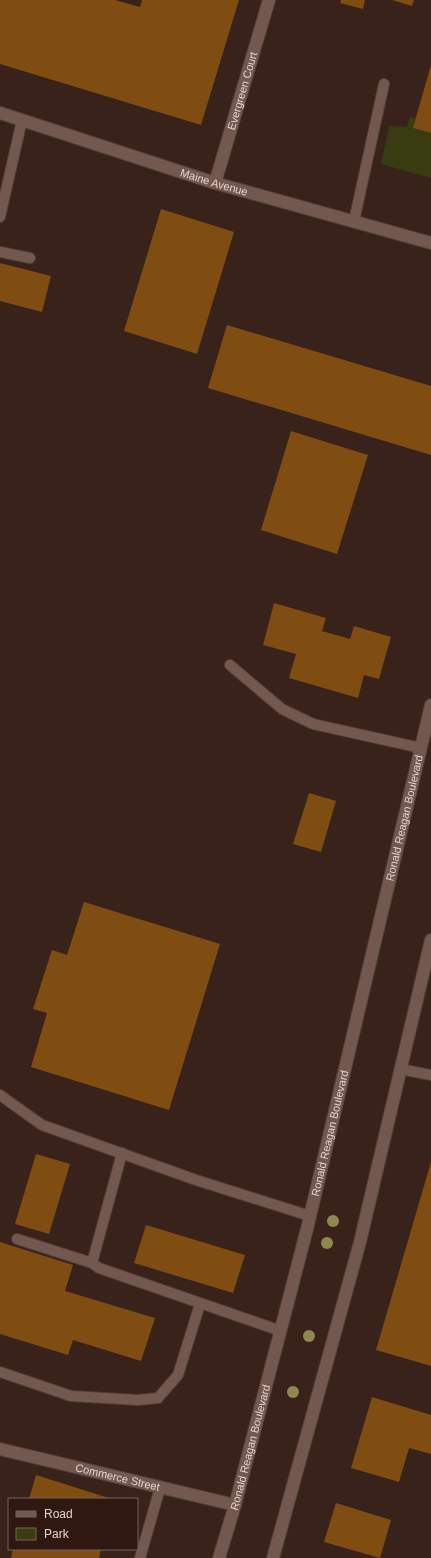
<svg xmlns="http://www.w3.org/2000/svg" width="431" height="1558" font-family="Helvetica,sans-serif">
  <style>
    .green { fill: #383c10 }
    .building { fill: #7f4d12 }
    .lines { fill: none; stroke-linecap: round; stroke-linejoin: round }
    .lane-casing { stroke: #523f39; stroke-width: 12 }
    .street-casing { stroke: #523f39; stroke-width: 14 }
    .secondary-casing { stroke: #523f39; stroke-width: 14 }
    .lane { stroke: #72584e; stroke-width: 10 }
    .street { stroke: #72584e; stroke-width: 12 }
    .secondary { stroke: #72584e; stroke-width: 12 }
    .tree { fill: #8d894e }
    .labels { text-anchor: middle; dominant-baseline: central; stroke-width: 3; stroke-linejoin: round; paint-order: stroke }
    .street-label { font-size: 11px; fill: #e2d3cd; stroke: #2e1811 }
  </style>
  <rect width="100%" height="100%" fill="#38221a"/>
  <path class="green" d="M410,117L416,118L413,128L431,133V178L381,164L389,126L407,127Z"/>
  <g class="building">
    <path d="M0,0H115L140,7L142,0H239L201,125L0,64Z"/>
    <path d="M341,0H365L363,9L340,3Z"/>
    <path d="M392,0H414L412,6Z"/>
    <path d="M431,65V133L413,128Z"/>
    <path d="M161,209L234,232L197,354L124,331Z"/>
    <path d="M0,263L51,276L42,312L0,301Z"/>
    <path d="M227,325L431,386V455L208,388Z"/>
    <path d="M291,431L368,455L337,554L261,530Z"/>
    <path d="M274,603L326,618L322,631L350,639L354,626L391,637L379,679L364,675L358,698L289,678L296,654L263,645Z"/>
    <path d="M309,793L336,801L321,852L293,844Z"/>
    <path d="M84,902L220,944L169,1110L31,1067L47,1013L33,1009L52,950L67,955Z"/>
    <path d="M36,1154L70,1164L49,1234L15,1224Z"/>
    <path d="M431,1162V1366L376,1350Z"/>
    <path d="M146,1225L245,1255L233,1293L134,1263Z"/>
    <path d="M0,1242L73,1265L65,1291L155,1318L141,1361L73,1340L68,1355L0,1334Z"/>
    <path d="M372,1397L431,1415V1454L409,1448L399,1482L351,1468Z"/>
    <path d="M36,1475L112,1499H29Z"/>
    <path d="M336,1503L391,1520L380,1558L324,1542Z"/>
    <path d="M13,1549H101L99,1558H11Z"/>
  </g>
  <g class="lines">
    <defs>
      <g id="lane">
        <path d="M0,217L22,120"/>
        <path d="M354,221L384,84"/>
        <path d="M0,252L30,258"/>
        <path d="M230,665L282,709L313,724L421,748"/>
        <path d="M400,1069L431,1075"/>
        <path d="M0,1095L42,1125L196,1180L310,1216"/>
        <path d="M17,1239L92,1263L99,1268L281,1331"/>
        <path d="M92,1263L122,1153"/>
        <path d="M0,1372L71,1396L138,1400L158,1398L178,1375L200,1304"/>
        <path d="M140,1558L160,1488"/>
      </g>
      <g id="street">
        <path id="s1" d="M0,113L215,183L431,243"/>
        <path id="s2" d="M215,183L269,0"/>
        <path id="s3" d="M0,1449L235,1505"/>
      </g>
      <g id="secondary">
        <path id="s4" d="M219,1558L235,1505L307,1229L431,705"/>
        <path d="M273,1558L360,1242L431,940"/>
      </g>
    </defs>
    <use href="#lane" class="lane-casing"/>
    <use href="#street" class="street-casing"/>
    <use href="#secondary" class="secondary-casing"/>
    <use href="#lane" class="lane"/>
    <use href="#street" class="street"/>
    <use href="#secondary" class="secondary"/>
  </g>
  <g class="tree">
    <circle cx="333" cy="1221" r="6"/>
    <circle cx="327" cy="1243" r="6"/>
    <circle cx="309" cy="1336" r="6"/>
    <circle cx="293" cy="1392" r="6"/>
  </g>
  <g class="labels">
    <g class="street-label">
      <text stroke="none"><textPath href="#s2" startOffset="96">Evergreen Court</textPath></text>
      <text stroke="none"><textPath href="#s1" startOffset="225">Maine Avenue</textPath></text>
      <text stroke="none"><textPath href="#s4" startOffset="763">Ronald Reagan Boulevard</textPath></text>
      <text stroke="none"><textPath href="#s4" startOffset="439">Ronald Reagan Boulevard</textPath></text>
      <text stroke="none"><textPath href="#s4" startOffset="115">Ronald Reagan Boulevard</textPath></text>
      <text stroke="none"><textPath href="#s3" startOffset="121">Commerce Street</textPath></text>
    </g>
  </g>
  <rect x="8" y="1498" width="130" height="52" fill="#2e1811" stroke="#76635c"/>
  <rect x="16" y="1511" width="20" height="6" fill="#72584e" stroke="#76635c"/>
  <text x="44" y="1518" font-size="12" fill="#e2d3cd">Road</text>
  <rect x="16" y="1528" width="20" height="12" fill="#383c10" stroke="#76635c"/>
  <text x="44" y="1538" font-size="12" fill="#e2d3cd">Park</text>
</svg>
